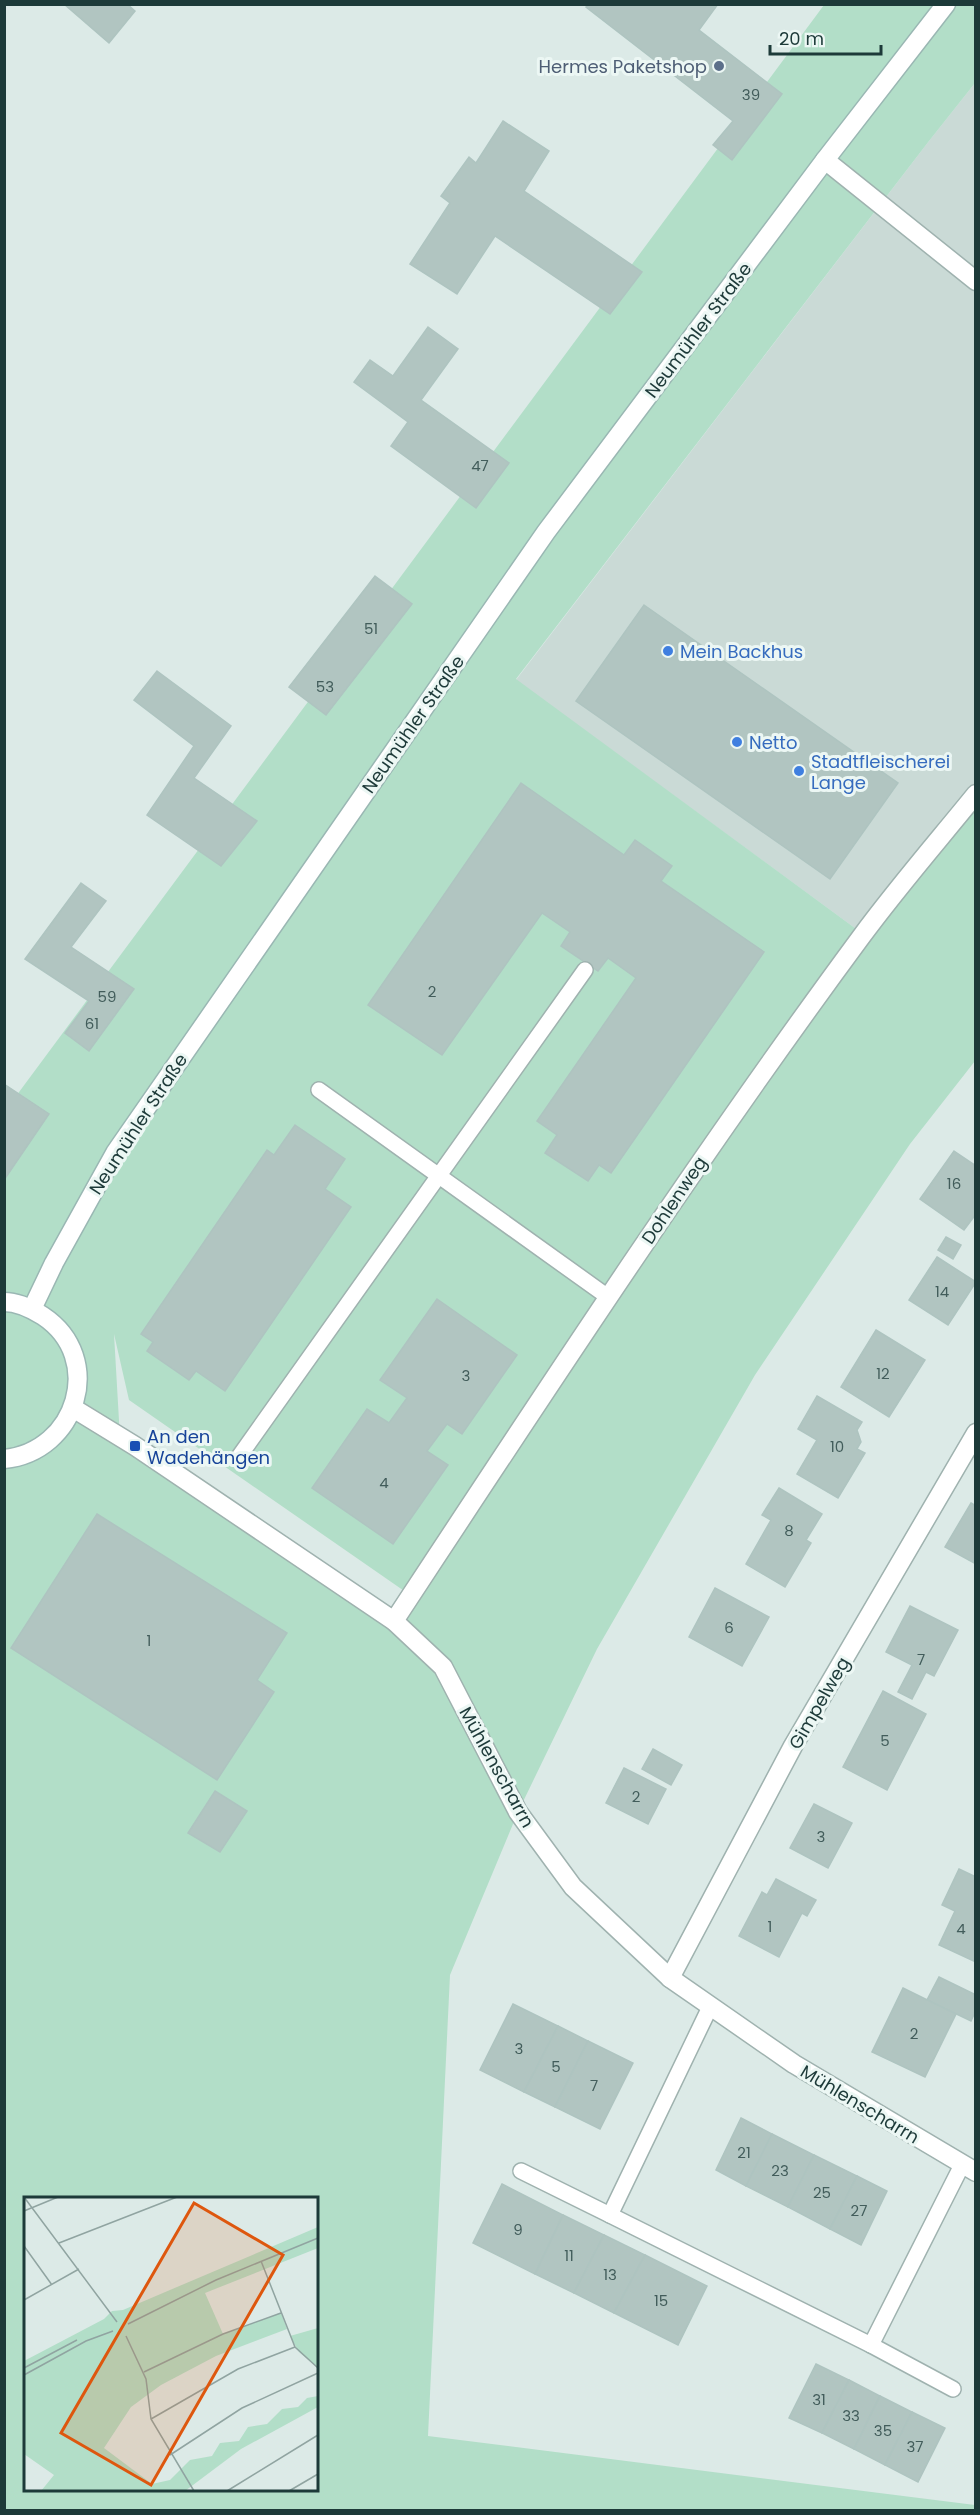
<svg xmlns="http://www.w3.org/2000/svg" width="980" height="2515" font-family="Poppins,sans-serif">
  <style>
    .built { fill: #cadad6 }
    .green { fill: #b2dec8; fill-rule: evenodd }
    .building { fill: #b1c5c1; stroke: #aec4c0; stroke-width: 1.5 }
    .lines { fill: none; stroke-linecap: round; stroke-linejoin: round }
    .lane-casing { stroke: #9fb2af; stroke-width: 18 }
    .street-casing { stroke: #9fb2af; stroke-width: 21 }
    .secondary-casing { stroke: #9ab7b3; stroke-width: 21 }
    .lane { stroke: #fff; stroke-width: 15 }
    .street { stroke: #fff; stroke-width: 18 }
    .secondary { stroke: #fff; stroke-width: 18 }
    .service-dot { fill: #5c6f8a; stroke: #ecf7f4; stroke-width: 2 }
    .shop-dot { fill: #3f7fe0; stroke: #ecf7f4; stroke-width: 2 }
    .transit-dot { fill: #1a4fb4; stroke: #ecf7f4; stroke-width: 2 }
    .labels { text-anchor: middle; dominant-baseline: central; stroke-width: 6; stroke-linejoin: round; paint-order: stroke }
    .number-label { font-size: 15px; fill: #425d5b }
    .service-label { font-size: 18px; fill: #4e5e75; stroke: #ecf7f4; text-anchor: end }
    .street-label { font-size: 18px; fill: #1d3a39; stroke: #ecf7f4 }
    .shop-label { font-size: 18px; fill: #366cbe; stroke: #ecf7f4; text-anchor: start }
    .transit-label { font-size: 18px; fill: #164399; stroke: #ecf7f4; text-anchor: start }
    .inset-road { fill: none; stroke: #90a4a1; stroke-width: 1.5 }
    .view { fill: #de570e; fill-opacity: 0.15; stroke: #de570e; stroke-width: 3 }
    .inset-edge { fill: none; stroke: #1d3a39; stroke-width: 3 }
  </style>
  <rect width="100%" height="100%" fill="#dceae7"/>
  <path class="built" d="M975,83V794L863,934L516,680L929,141Z"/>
  <path class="green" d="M824,5H975V83L929,141L516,679L863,934L975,794V1061L910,1144L755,1375L597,1649L518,1812L450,1975L428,2436L975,2505V2510H5V1111ZM114,1334L129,1400L410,1595L393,1620L120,1438ZM26,2198H316V2490H26Z"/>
  <g class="building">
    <path d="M64,4H127L135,11L109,43Z"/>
    <path d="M588,4H718L699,30L782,94L732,160L713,145L733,121L586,7Z"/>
    <path d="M503,121L549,151L524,191L642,272L610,314L495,236L457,294L410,264L450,203L441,196L469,157L476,163Z"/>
    <path d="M428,327L458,349L421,400L509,463L476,508L391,446L408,422L354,382L370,360L393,376Z"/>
    <path d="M375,576L412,604L326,715L289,687Z"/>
    <path d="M644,605L898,783L830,879L576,701Z"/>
    <path d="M157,671L231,726L194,778L257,821L221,866L147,815L194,746L134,700Z"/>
    <path d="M521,783L624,855L635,840L672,866L661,881L764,952L611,1173L599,1165L588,1181L545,1153L557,1135L537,1121L636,978L608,958L598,971L561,946L570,932L542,913L442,1055L368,1005Z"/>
    <path d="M81,883L106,901L71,947L134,989L89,1051L65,1033L89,1001L25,959Z"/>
    <path d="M4,1084L49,1114L4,1180Z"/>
    <path d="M295,1125L345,1159L325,1189L351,1207L225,1391L196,1371L189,1380L147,1351L153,1342L141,1334L267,1150L274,1155Z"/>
    <path d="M954,1151L976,1166V1214L964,1230L920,1199Z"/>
    <path d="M946,1237L961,1245L953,1259L938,1250Z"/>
    <path d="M937,1257L976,1282L948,1325L909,1300Z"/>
    <path d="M437,1299L517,1355L462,1434L447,1424L427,1451L448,1465L393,1544L312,1488L367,1409L389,1423L407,1398L380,1380Z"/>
    <path d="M876,1330L925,1360L889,1417L841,1387Z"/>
    <path d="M817,1396L862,1422L857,1430L861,1442L857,1449L865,1453L838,1498L797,1474L817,1440L798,1429Z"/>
    <path d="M779,1488L822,1514L806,1540L811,1543L785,1587L746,1564L771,1520L762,1515Z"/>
    <path d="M971,1503L976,1506V1564L945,1547Z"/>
    <path d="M97,1514L287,1633L257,1680L274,1692L217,1780L11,1648Z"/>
    <path d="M715,1588L769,1617L742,1666L689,1637Z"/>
    <path d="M910,1606L958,1630L934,1676L926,1672L912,1699L898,1692L912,1665L886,1652Z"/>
    <path d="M883,1691L926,1714L887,1790L843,1767Z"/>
    <path d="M653,1749L682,1765L671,1785L642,1769Z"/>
    <path d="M624,1768L666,1789L648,1824L606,1803Z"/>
    <path d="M215,1791L247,1811L220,1852L188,1833Z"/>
    <path d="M814,1804L852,1823L828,1868L790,1848Z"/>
    <path d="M959,1869L976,1877V1962L939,1945L955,1911L942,1905Z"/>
    <path d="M776,1879L816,1900L807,1916L802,1913L779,1957L739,1936L762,1892L767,1895Z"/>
    <path d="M939,1977L976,1995V2010L971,2021L927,2000Z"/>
    <path d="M903,1988L956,2014L925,2077L872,2052Z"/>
    <path d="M513,2004L558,2026L524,2092L480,2070Z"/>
    <path d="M558,2026L588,2041L555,2107L524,2092Z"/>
    <path d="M588,2041L633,2063L600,2129L555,2107Z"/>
    <path d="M741,2118L772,2134L746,2186L716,2170Z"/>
    <path d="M772,2134L814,2155L788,2207L746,2186Z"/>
    <path d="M814,2155L857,2176L830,2229L788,2207Z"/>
    <path d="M857,2176L887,2191L861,2245L830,2229Z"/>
    <path d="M502,2184L563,2215L535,2274L473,2243Z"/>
    <path d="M563,2215L604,2235L574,2293L535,2274Z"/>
    <path d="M604,2235L645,2255L614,2313L574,2293Z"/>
    <path d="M645,2255L707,2286L678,2345L614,2313Z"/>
    <path d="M816,2364L849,2380L822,2433L789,2418Z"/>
    <path d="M849,2380L880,2396L854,2449L822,2433Z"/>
    <path d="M880,2396L912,2412L885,2465L854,2449Z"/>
    <path d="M912,2412L945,2428L918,2482L885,2465Z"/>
  </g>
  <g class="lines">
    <defs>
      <g id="lane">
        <path d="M319,1090L608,1297"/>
        <path d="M238,1458L585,970"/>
        <path d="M710,2007L610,2215L871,2345L962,2165"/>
        <path d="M521,2171L610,2215"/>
        <path d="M871,2345L953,2389"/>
      </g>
      <g id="street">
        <path d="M825,160L976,281"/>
        <path d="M73,1408L135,1446L394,1621L443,1667L518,1812L573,1887L670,1978L794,2064L976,2172"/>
        <path d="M394,1621C546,1390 697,1159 861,937C897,888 937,842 976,794"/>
        <path d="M670,1978L793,1746L976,1433"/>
      </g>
      <g id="secondary">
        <path d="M4,1302C18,1302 32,1309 43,1316C106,1358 77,1452 4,1459"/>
        <path d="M32,1309L54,1263L115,1153L546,532L825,160L946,4"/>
      </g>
    </defs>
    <use href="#lane" class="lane-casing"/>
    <use href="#street" class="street-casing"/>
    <use href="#secondary" class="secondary-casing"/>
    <use href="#lane" class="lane"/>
    <use href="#street" class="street"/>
    <use href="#secondary" class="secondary"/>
  </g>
  <circle class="service-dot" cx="719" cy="66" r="6"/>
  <g class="shop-dot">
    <circle cx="668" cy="651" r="6"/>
    <circle cx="737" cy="742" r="6"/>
    <circle cx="799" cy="771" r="6"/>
  </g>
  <rect class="transit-dot" x="129" y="1440" width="12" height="12" rx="3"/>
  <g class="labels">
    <g class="number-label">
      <text x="751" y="94">39</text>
      <text x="480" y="465">47</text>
      <text x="371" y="628">51</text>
      <text x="325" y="686">53</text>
      <text x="432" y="991">2</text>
      <text x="107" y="996">59</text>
      <text x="92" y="1023">61</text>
      <text x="954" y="1183">16</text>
      <text x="942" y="1291">14</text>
      <text x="883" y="1373">12</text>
      <text x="466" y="1375">3</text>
      <text x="837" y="1446">10</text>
      <text x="384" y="1482">4</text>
      <text x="789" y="1530">8</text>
      <text x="729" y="1627">6</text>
      <text x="149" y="1640">1</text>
      <text x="921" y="1659">7</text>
      <text x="885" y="1740">5</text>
      <text x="636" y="1796">2</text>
      <text x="821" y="1836">3</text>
      <text x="770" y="1926">1</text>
      <text x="961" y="1928">4</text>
      <text x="914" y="2033">2</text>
      <text x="519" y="2048">3</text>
      <text x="556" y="2066">5</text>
      <text x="594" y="2085">7</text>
      <text x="744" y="2152">21</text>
      <text x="780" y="2170">23</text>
      <text x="822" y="2192">25</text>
      <text x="859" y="2210">27</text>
      <text x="518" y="2229">9</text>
      <text x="569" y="2255">11</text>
      <text x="610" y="2274">13</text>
      <text x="661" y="2300">15</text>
      <text x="819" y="2399">31</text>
      <text x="851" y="2415">33</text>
      <text x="883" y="2430">35</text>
      <text x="915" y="2446">37</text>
    </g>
    <g class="service-label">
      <text x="707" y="66">Hermes Paketshop</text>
    </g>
    <g class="street-label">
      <text transform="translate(698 330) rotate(-53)">Neumühler Straße</text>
      <text transform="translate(413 724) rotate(-55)">Neumühler Straße</text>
      <text transform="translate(138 1124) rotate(-57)">Neumühler Straße</text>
      <text transform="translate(674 1200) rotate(-56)">Dohlenweg</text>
      <text transform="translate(819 1703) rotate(-60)">Gimpelweg</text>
      <text transform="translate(497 1767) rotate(61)">Mühlenscharrn</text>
      <text transform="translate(860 2104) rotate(31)">Mühlenscharrn</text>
    </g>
    <g class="shop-label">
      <text x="680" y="651">Mein Backhus</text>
      <text x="749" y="742">Netto</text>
      <text x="811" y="761">Stadtfleischerei<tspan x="811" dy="21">Lange</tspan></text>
    </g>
    <g class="transit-label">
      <text x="147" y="1436">An den<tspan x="147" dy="21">Wadehängen</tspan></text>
    </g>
  </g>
  <g transform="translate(24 2197)">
    <rect width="294" height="294" fill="#dceae7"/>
    <path d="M294,30V51L181,96L199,137L257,116L263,132L192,159L137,188L107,210L80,251L128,287L146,283L166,263L188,259L196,246L215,244L224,230L243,227L258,212L274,210L283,201L294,199V210L217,252L161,294H17L30,278L0,257V164L80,122L88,114L99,113ZM294,131V171L275,155L266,139Z" fill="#b2dec8"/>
    <path class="inset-road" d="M0,0L93,125M0,14L34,0M35,46L153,0M0,49L28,88M237,64L271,150L294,171M0,103L55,72M104,127L192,83L294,41M102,139L122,182L127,222L170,294M0,171L53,143M120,175L199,137L257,116M0,178L62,144L89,134M127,222L214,172L271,150M146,258L218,211L294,176M203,294L294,238M265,294L294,277"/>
    <path class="view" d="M170,6L259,58L127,288L37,236Z"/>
    <rect width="294" height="294" class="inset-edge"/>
  </g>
  <rect width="980" height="2515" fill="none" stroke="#1d3a39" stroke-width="12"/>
  <path d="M770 45v9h111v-9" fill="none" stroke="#1d3a39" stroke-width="3"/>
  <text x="779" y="45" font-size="18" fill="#1d3a39" stroke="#ecf7f4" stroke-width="4.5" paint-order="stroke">20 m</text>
</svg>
